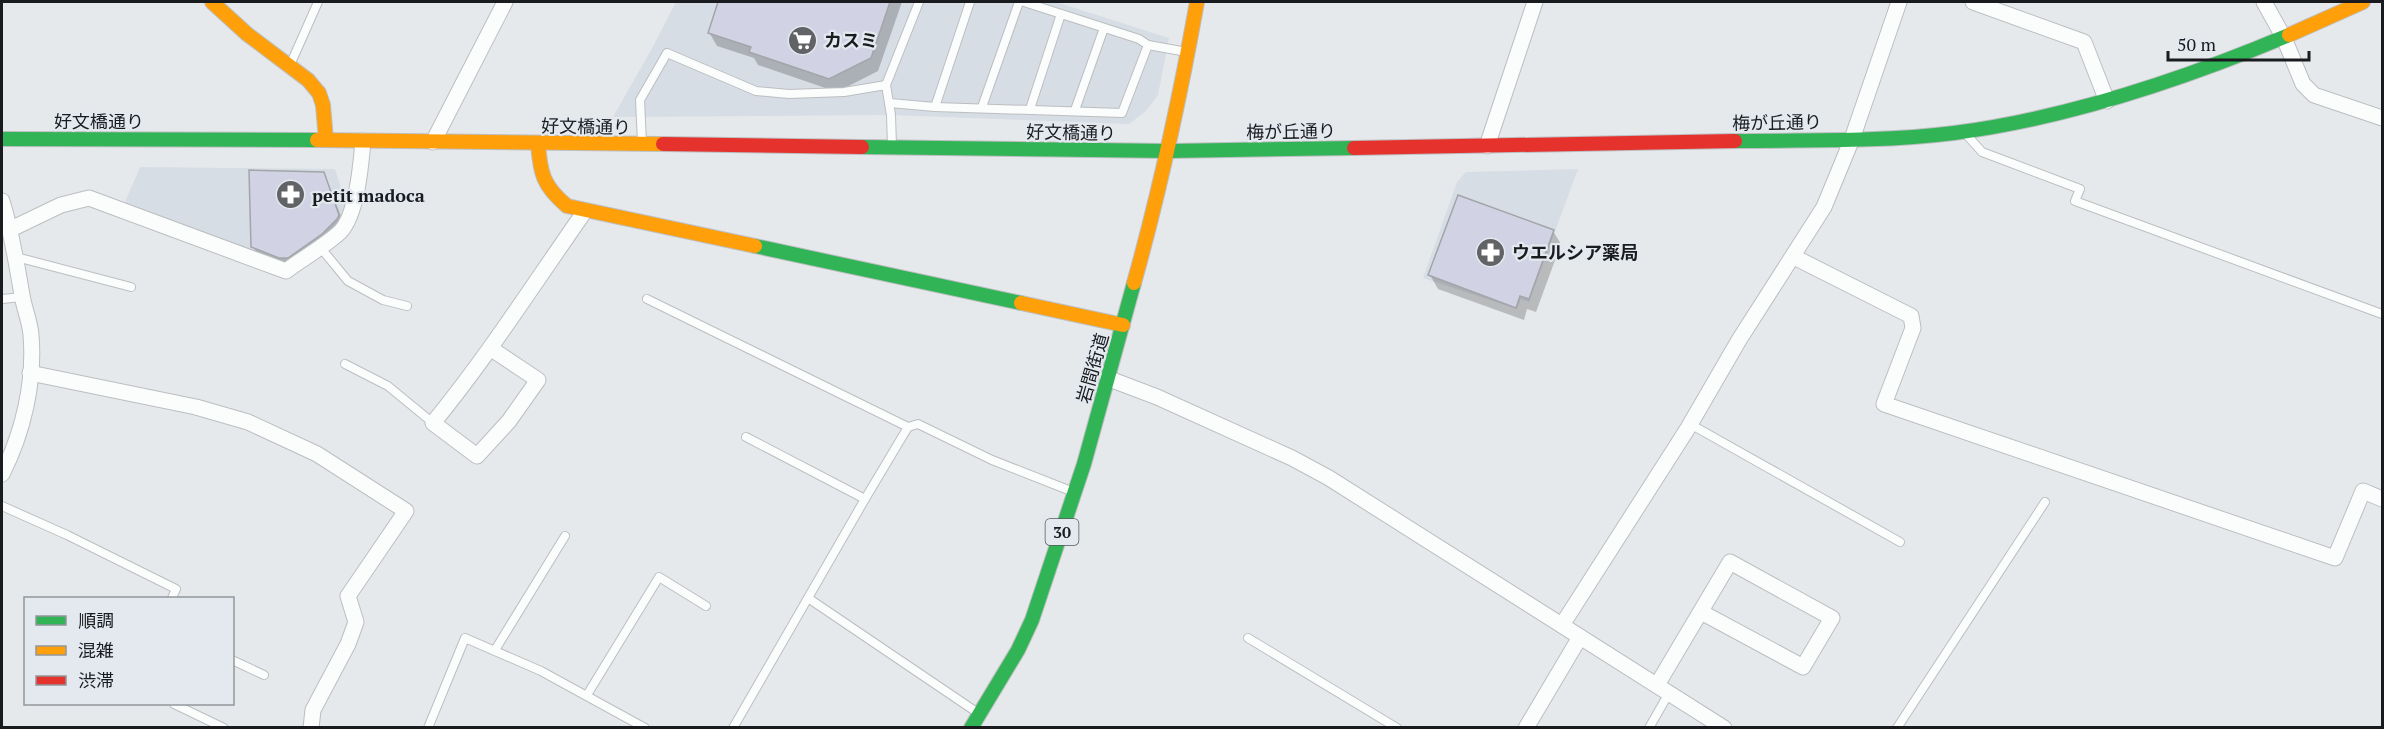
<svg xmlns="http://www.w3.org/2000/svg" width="2384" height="729" font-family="'PT Serif','Noto Sans JP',serif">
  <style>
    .built { fill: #d6dde5 }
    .shadow { fill: #0003 }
    .building { fill: #d1d2e4; stroke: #a3a5a8; stroke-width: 1.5 }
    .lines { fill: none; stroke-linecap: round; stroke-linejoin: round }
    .lane-casing { stroke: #bcbec0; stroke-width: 10 }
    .street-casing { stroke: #bcbec0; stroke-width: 17 }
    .fast-casing { stroke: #bcbec0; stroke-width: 16 }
    .slow-casing { stroke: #bcbec0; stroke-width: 16 }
    .jam-casing { stroke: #bcbec0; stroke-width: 16 }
    .lane { stroke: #fbfcfc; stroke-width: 8 }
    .street { stroke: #fbfcfc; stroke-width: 15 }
    .fast { stroke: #30b455; stroke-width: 14 }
    .slow { stroke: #ff9f0a; stroke-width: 14 }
    .jam { stroke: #e5322d; stroke-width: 14 }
    .labels { text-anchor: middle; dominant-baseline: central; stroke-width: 4.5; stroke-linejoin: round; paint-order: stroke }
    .shield { fill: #e3e9ef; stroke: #56595d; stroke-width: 1.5 }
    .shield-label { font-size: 16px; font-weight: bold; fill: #191b1e }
    .poi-label { font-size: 18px; font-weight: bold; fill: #191b1e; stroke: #e3e9ef; text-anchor: start }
    .street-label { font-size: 18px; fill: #191b1e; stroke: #e3e9ef }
  </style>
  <rect width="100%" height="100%" fill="#e6e9ec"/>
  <g class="built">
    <path d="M676,2H1056L1169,38L1158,95L1146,111L1129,124L891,115L613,117L651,50Z"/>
    <path d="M140,167L335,169L348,210L345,218L310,250L287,265L175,225L125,202Z"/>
    <path d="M1578,169L1529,302L1521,299L1517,309L1423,278L1457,182L1466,172Z"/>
  </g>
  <g class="shadow">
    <path d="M720,2H902L878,71L837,92L758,65L754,58L717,46L709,32Z"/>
    <path d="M323,174L330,188L346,229L295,271L260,260L253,246Z"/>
    <path d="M1553,231L1561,244L1536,312L1527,309L1524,320L1438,289L1430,275Z"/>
  </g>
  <g class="building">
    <path d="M718,2H890L871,58L829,79L749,52L751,47L708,33Z"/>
    <path d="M249,170L324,172L339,215L337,219L322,234L288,258H279L251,247Z"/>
    <path d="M1458,195L1554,230L1529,299L1520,296L1516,308L1428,275Z"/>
  </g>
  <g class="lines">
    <defs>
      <g id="lane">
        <path d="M1024,2L1139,39L1148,45L1187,52"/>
        <path d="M291,63L318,2"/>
        <path d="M890,103L935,107L1122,113L1148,45"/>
        <path d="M935,107L970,2"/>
        <path d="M982,107L1019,2"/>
        <path d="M1030,109L1061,14"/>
        <path d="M1075,110L1104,28"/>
        <path d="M1965,133L1982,152L2080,189L2075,201L2382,314"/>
        <path d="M642,143L640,100L667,53L756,91L789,94L844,92L886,85"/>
        <path d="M892,146L891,115L886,85L919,2"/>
        <path d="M320,247L348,281L383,300L407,306"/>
        <path d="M16,257L131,287"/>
        <path d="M2,299L22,297"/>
        <path d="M647,299L908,427L918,424L992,460L1071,491"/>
        <path d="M345,364L388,386L433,423"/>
        <path d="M1690,424L1900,542"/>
        <path d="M865,499L908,427"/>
        <path d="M2,506L67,535L176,589L172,598"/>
        <path d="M808,598L978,713"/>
        <path d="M1248,638L1397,728"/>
        <path d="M495,650L565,536"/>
        <path d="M232,660L264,675"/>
        <path d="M587,695L659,577L706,606"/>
        <path d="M174,704L224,728"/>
        <path d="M428,728L465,638L541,671L645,728"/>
        <path d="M733,728L865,499L746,437"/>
        <path d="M1649,728L1669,693"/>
        <path d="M1897,728L2045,502"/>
      </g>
      <g id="street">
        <path d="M1973,2L2084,42L2107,101"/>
        <path d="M2264,2L2284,38L2303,84L2314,95L2382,118"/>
        <path d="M433,142L505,2"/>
        <path d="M1487,146L1535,2"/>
        <path d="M2,201C12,233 16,261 22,295C24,308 30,322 31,335C35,382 23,433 2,474"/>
        <path d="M11,229L61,205L89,198L286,271C303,258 325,246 340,232C357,215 361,164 363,141"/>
        <path d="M1794,257L1911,316L1913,328L1884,404L2335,558L2363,491L2382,499"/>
        <path d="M490,348L538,380L509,421L477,456L433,423C488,356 535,282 585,211"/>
        <path d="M30,373L196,407L248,422L317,454L406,511L348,596L356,622L348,644L313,710L311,728"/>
        <path d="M1107,378L1157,397L1292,458L1329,478L1724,728"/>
        <path d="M1562,625L1688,428L1739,340L1824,207L1852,139L1899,2"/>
        <path d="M1657,685L1730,562L1832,618L1803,667L1701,612"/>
        <path d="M1526,728L1580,637"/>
      </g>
      <g id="fast">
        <path d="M2,139L317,140"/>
        <path d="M1735,141C1808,140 1882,142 1954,133C2069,118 2182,80 2289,35"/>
        <path d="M862,147L1169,151L1354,148"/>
        <path d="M755,246L1021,303"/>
        <path d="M971,728L1018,650L1032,620L1084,464L1134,283"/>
      </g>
      <g id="slow">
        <path d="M212,2L247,34L308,80L319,93L323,105L326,140"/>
        <path d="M2289,35L2363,2"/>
        <path d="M317,140L663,144"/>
        <path d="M538,143C540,173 543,186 567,206L755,246"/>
        <path d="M1134,283C1160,190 1180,97 1197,2"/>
        <path d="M1021,303L1123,325"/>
      </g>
      <g id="jam">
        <path d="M663,144L862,147"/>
        <path d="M1354,148L1735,141"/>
      </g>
    </defs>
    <use href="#lane" class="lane-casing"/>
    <use href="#street" class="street-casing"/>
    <use href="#fast" class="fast-casing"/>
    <use href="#slow" class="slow-casing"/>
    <use href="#jam" class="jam-casing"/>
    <use href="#lane" class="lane"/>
    <use href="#street" class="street"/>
    <use href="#fast" class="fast"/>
    <use href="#slow" class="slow"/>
    <use href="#jam" class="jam"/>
  </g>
  <defs>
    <symbol id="supermarket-disc" viewBox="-11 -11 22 22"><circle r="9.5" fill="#616366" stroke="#e3e9ef"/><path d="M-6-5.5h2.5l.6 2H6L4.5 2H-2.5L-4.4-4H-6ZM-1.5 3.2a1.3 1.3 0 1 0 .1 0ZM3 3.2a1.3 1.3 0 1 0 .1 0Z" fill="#fff"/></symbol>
    <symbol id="pharmacy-disc" viewBox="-11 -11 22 22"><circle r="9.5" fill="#616366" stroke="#e3e9ef"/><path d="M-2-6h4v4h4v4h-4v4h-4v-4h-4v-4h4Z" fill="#fff"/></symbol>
  </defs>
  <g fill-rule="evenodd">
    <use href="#supermarket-disc" x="786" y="24" width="33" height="33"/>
    <use href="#pharmacy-disc" x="274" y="178" width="33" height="33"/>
    <use href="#pharmacy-disc" x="1474" y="236" width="33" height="33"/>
  </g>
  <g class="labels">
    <rect class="shield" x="1045.5" y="519" width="33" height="26" rx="4.5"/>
    <g class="shield-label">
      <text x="1062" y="532">30</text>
    </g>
    <g class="poi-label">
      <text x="824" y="40">カスミ</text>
      <text x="312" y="195">petit madoca</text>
      <text x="1512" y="252">ウエルシア薬局</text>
    </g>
    <g class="street-label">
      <text x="99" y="121">好文橋通り</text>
      <text transform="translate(1777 122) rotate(-1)">梅が丘通り</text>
      <text transform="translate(586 126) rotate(1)">好文橋通り</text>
      <text transform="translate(1291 131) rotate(-1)">梅が丘通り</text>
      <text transform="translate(1071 132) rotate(1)">好文橋通り</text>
      <text transform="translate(1092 368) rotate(-74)">岩間街道</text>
    </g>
  </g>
  <rect width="2384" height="729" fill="none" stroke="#191b1e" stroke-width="6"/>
  <rect x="24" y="597" width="210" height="108" fill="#e3e9ef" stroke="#92979b" stroke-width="1.5"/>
  <rect x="36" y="616" width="30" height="9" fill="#30b455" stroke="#92979b" stroke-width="1.5"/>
  <text x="78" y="627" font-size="18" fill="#191b1e">順調</text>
  <rect x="36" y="646" width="30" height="9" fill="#ff9f0a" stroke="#92979b" stroke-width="1.5"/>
  <text x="78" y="657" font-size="18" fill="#191b1e">混雑</text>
  <rect x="36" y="676" width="30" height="9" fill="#e5322d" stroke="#92979b" stroke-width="1.5"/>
  <text x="78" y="687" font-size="18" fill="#191b1e">渋滞</text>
  <path d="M2168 51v9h141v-9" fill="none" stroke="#191b1e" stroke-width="3"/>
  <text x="2177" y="51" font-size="18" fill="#191b1e" stroke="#e3e9ef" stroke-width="4.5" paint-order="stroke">50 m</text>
</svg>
